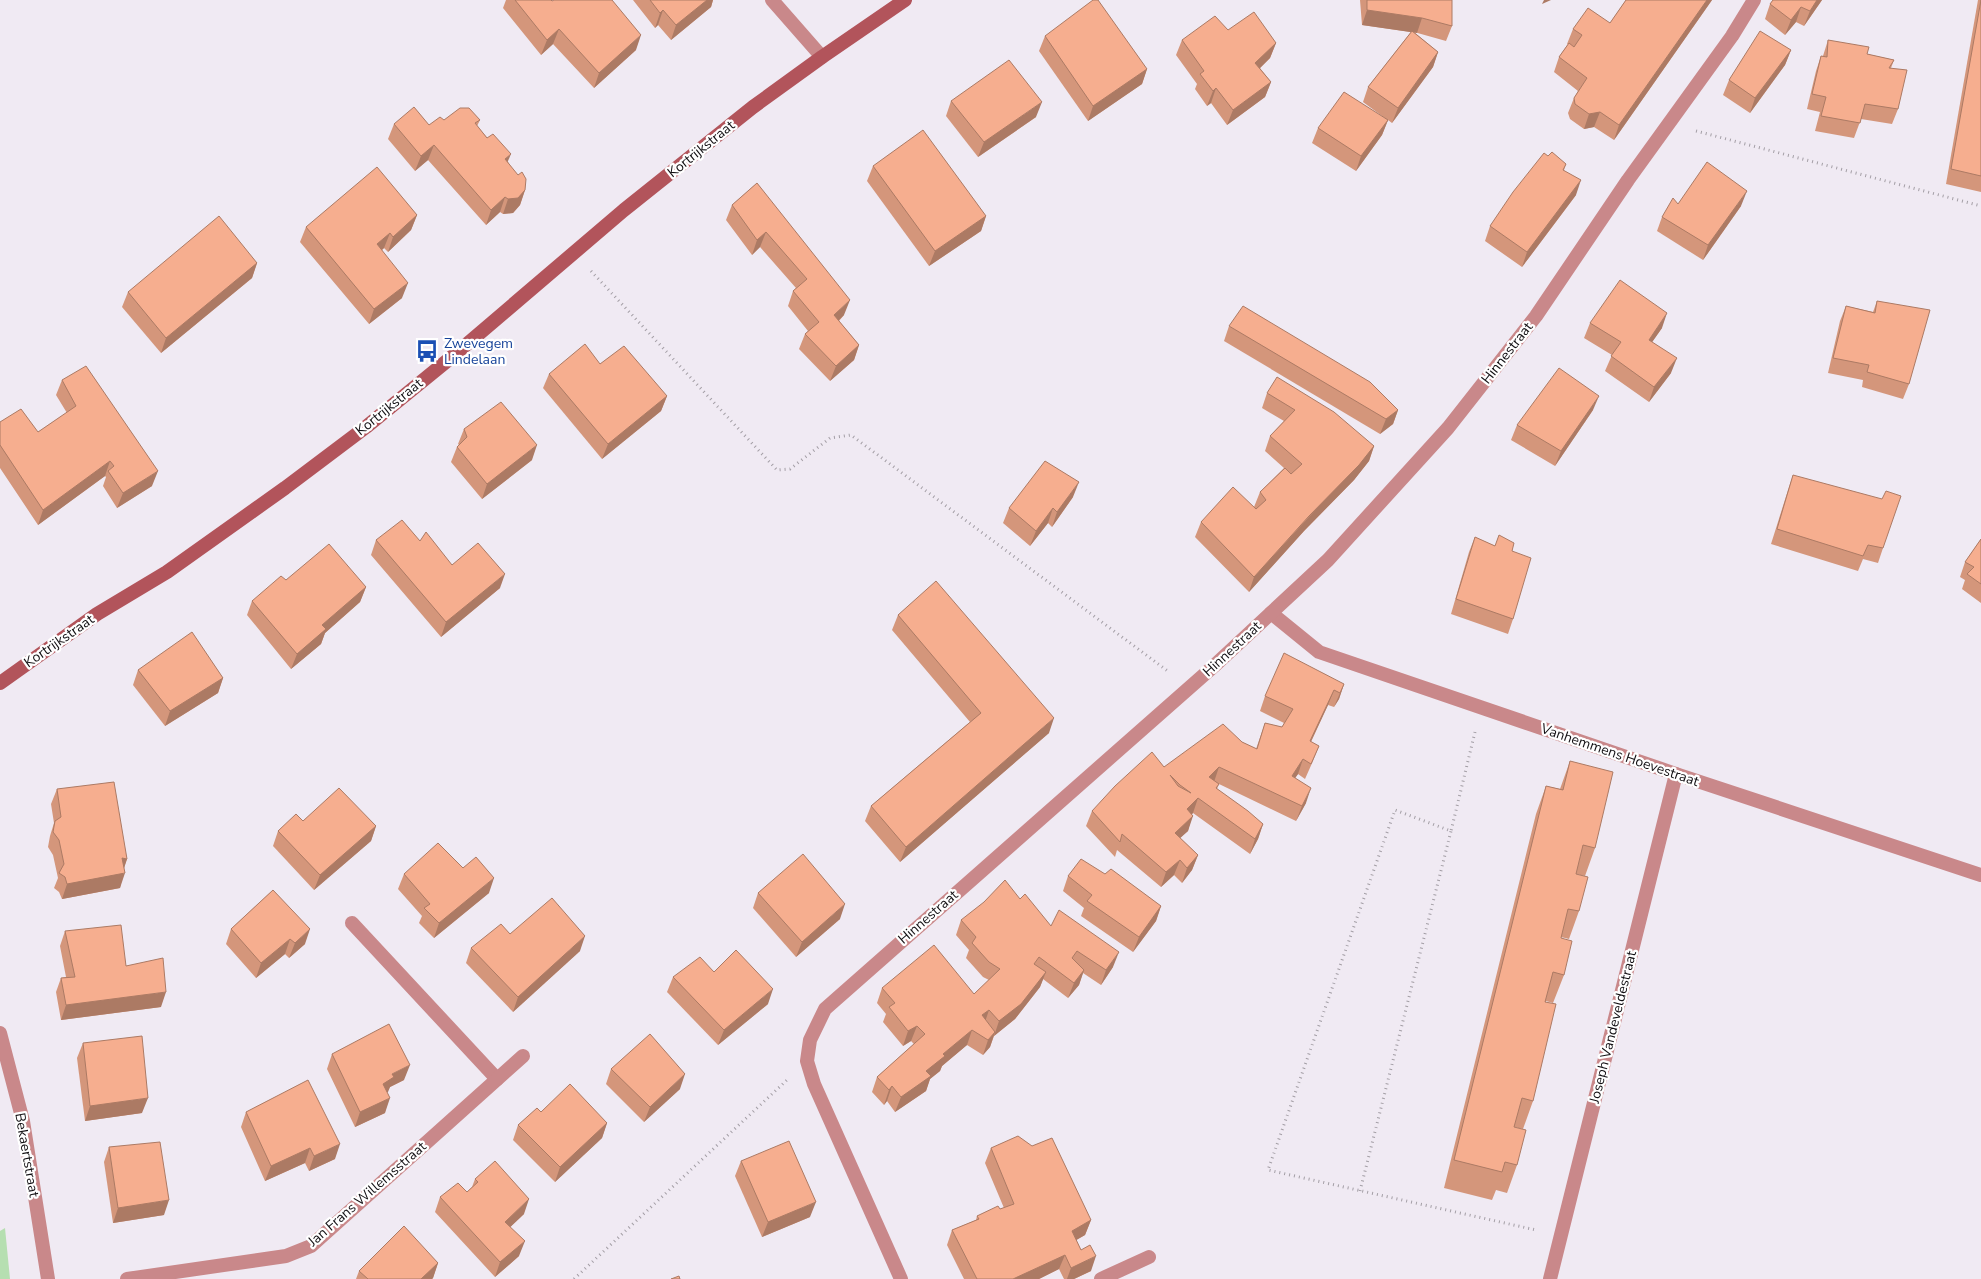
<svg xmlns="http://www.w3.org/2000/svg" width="1981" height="1279" font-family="'Nunito Sans',sans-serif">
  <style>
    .green { fill: #b6dfb1 }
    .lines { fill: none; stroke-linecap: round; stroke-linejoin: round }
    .path { stroke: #a39ea5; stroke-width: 3; stroke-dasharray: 1 4; stroke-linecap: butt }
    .minor { stroke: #c9888a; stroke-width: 14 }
    .tertiary { stroke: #c9888a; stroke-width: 14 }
    .secondary { stroke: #b2545b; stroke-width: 14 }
    .wall { fill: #d4967b }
    .shaded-wall { fill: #ac7a64 }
    .building { fill: #f6ae8f; stroke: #ac7a64; fill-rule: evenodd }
    .labels { text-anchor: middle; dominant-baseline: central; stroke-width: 4.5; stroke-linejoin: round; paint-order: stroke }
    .street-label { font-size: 14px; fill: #110f12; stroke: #fff }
    .transit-label { font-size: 14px; fill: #164399; stroke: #fff; text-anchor: start }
  </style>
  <rect width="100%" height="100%" fill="#f0eaf3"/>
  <path class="green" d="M5,1228L10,1279H0V1231Z"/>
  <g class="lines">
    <g class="path">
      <path d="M1696,131L1981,206"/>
      <path d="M591,271L777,470L790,469L830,438L851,435L1169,672"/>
      <path d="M1475,732L1451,831L1395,810L1268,1170L1536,1230"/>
      <path d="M1360,1191L1451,831"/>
      <path d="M574,1279L787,1080"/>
    </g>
    <g class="minor">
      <path d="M772,0L822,57"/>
      <path d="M1271,613L1319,652L1676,774L1981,875"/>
      <path d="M352,923L497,1079"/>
      <path d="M127,1279L286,1256L311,1246L523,1056"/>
      <path d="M901,1279L814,1084L807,1061L810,1040L825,1009L1214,666L1328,560L1448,428L1536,316L1628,180L1732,36L1754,0"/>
      <path d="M1101,1279L1149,1257"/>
      <path d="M1550,1279L1676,774"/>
    </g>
    <path class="tertiary" d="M0,1033L23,1121L48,1279"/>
    <path class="secondary" d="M0,683L97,614L167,572L285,488L366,427L453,356L624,210L753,107L822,57L905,0"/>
  </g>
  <g class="wall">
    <path d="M506,0H551L636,50L594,88L553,44L541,55L503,8Z"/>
    <path d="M633,0H713L711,7L671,40L658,25L655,28Z"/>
    <path d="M1360,0H1452V26L1446,41L1414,32L1438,52L1433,67L1392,123L1388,120L1382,135L1356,171L1312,143L1318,128L1386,119L1363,102L1368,87L1411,32L1362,25Z"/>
    <path d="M1626,0H1712L1614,140L1594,127L1584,129L1570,119L1568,113L1574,98L1578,91L1554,72L1559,57L1568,44H1567L1573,29L1610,23Z"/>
    <path d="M1773,0H1822L1804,26L1796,22L1785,35L1765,19L1770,4Z"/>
    <path d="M1978,0H1981V192L1946,184Z"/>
    <path d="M1228,30L1276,43L1270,58L1260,68L1271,82L1265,97L1227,125L1211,103L1207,106L1195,89L1197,84L1176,55L1182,40Z"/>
    <path d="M1045,36L1147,69L1142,84L1088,121L1039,51Z"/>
    <path d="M1828,40L1867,54L1894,60L1891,68L1898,109L1892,124L1861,119L1854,138L1815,131L1820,112L1807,109L1816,71L1821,56H1823Z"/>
    <path d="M1791,50L1785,65L1750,113L1723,95L1729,80Z"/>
    <path d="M951,101L1036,117L978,157L946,116Z"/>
    <path d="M444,120H480L477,126L508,162L525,190L520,205L513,213L503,214L500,212L486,225L428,160L415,171L388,139L394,124L429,125Z"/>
    <path d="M1548,156L1566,164L1564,170L1576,195L1522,267L1485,241L1490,226Z"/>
    <path d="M873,166L986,216L981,231L929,266L867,181Z"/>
    <path d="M757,183L844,315L839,321L859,345L854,360L830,381L799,349L805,334L808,331L788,306L793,291L796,288L760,247L752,255L726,220L732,205Z"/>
    <path d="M1678,204L1741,206L1703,260L1657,231L1662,217Z"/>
    <path d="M417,215L411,230L388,252L384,248L382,250L402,298L369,324L300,242L306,227Z"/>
    <path d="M257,263L252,278L161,353L122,307L128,292Z"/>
    <path d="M1877,301L1909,384L1903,399L1862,387L1863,380L1828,373L1840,321L1846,306L1873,312Z"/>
    <path d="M1590,323L1662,328L1652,342L1671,373L1649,402L1605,371L1612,355L1584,338Z"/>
    <path d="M1229,326L1398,410L1393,424L1380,434L1224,341Z"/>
    <path d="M549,374L667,396L661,411L602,459L543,388Z"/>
    <path d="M62,380L152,486L117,508L103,486L106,477L105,476L38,525L0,468V422L38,432L67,413L56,395Z"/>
    <path d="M1267,393L1374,446L1369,461L1354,480L1304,531L1249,592L1195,537L1201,522L1254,507L1260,492L1284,468L1265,451L1270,436L1284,421L1262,408Z"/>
    <path d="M1593,410L1555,466L1511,440L1517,425Z"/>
    <path d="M464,429L532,460L482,499L451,462L457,447L459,445L458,444Z"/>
    <path d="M1793,475L1883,548L1878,563L1863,559L1858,571L1771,544L1788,490Z"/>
    <path d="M1073,497L1052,527L1048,523L1030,546L1003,523L1009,508Z"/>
    <path d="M1475,537L1495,546L1512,551L1513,619L1508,634L1451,614L1469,552Z"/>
    <path d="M1981,539V603L1962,589L1965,580L1960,577L1965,562Z"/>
    <path d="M376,540L420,541L452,565L500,588L441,637L371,555Z"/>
    <path d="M286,580L366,587L360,602L325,633L321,644L291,669L247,615L252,601Z"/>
    <path d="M898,615L1049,733L900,862L865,821L871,806L970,722L892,630Z"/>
    <path d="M138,670L223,678L218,693L165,726L133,685Z"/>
    <path d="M1344,684L1339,699L1334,707L1328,705L1311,742L1319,746L1313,761L1305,779L1298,774L1295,778L1306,803L1296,821L1219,784L1217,789L1263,824L1258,839L1250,854L1193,813L1192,814L1188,831L1180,838L1198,855L1192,870L1182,883L1174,875L1161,887L1117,850L1115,857L1086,826L1092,811L1164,767L1242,742L1256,749L1265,723L1282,727L1284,723L1260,711L1265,696Z"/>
    <path d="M1570,761L1595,848L1585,876L1576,874L1579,911L1569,939L1561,937L1564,975L1553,1003L1546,1001L1533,1101L1523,1129L1514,1127L1517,1165L1507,1193L1496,1190L1492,1200L1444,1188L1536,814L1546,786L1560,789Z"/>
    <path d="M57,789L127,859L124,868L120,888L62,899L59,892L54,888L58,878L53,855L48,847L50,836L54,823L51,804Z"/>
    <path d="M303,821L376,826L371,841L314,890L273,846L278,831Z"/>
    <path d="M463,868L489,893L434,938L419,923L422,916L398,889L404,874Z"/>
    <path d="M1105,874L1161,906L1156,921L1133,952L1081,916L1084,908L1063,891L1068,876Z"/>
    <path d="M273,890L305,944L289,958L285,954L256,978L226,944L231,929Z"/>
    <path d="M758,893L840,919L796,957L753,908Z"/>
    <path d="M1020,899L1051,926L1113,967L1101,985L1083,973L1079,985L1068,998L1043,979L1040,987L1015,1019L994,1036L990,1047L983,1055L967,1045L942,1066L940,1071L930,1079L926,1091L895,1112L887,1101L884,1105L872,1092L877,1077L914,1044L911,1041L903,1046L883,1022L886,1014L877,1003L882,988L974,994L989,980L983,977L966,958L969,950L956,935L961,920Z"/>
    <path d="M65,931L126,966L161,1007L61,1020L56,992L61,978L66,977L60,946Z"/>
    <path d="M471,948L580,951L513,1012L466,963Z"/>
    <path d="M673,977L768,1004L718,1045L667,992Z"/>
    <path d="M83,1043L142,1113L85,1121L77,1058Z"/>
    <path d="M332,1054L404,1080L390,1087L387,1092L385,1113L355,1127L327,1069Z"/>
    <path d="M611,1069L680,1089L644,1122L606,1084Z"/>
    <path d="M246,1112L335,1159L309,1171L305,1163L265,1181L241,1127Z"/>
    <path d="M541,1112L607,1123L602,1138L555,1182L513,1140L518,1125Z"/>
    <path d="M109,1147L164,1215L113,1223L104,1162Z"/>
    <path d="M991,1148L1091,1220L1085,1235L1076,1240L1091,1271L1074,1279H1064L1059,1269L1039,1279H964L947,1245L952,1230L976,1220L977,1216L1004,1208L985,1163Z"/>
    <path d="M741,1161L810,1217L762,1237L735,1176Z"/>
    <path d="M475,1179L524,1214L510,1227L519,1256L495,1277L435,1212L440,1197L467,1192L472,1187Z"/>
    <path d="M438,1263L433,1278L432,1279H356L359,1271Z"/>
  </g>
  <g class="shaded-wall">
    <path d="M707,0H713L711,7L671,40L676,25Z"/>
    <path d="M1544,0H1551L1542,4Z"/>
    <path d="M1707,0H1712L1614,140L1619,125Z"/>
    <path d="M1817,0H1822L1804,26L1810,11Z"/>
    <path d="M1801,7L1796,22L1785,35L1791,20Z"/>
    <path d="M663,10L658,25L655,28L660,13Z"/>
    <path d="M1367,10L1422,18L1417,33L1362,25Z"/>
    <path d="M559,29L553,44L541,55L547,40Z"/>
    <path d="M641,35L636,50L594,88L599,73Z"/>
    <path d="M1276,43L1270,58L1250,78L1255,63Z"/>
    <path d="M1791,50L1785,65L1750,113L1755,98Z"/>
    <path d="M1438,52L1433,67L1392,123L1398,108Z"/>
    <path d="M1147,69L1142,84L1088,121L1093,106Z"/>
    <path d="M1271,82L1265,97L1227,125L1233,110Z"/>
    <path d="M1216,88L1211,103L1207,106L1213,91Z"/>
    <path d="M1042,102L1036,117L978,157L984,142Z"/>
    <path d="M1600,112L1594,127L1584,129L1589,114Z"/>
    <path d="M1388,120L1382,135L1356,171L1361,156Z"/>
    <path d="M434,145L428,160L415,171L421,156Z"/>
    <path d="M511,154L505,168V159Z"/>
    <path d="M1581,180L1576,195L1522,267L1527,252Z"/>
    <path d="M525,190L520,205L513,213L503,214L508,199Z"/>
    <path d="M1747,191L1741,206L1703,260L1708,245Z"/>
    <path d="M505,197L500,212L486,225L491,210Z"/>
    <path d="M417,215L411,230L388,252L393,237Z"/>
    <path d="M986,216L981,231L929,266L935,251Z"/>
    <path d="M766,232L760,247L752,255L757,240Z"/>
    <path d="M390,233L384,248L372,259L377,244Z"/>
    <path d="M257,263L252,278L161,353L166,338Z"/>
    <path d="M408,283L402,298L369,324L374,309Z"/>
    <path d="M850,300L844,315L829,330L834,315Z"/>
    <path d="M1667,313L1662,328L1643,355L1649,340Z"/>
    <path d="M859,345L854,360L830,381L836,366Z"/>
    <path d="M1677,358L1671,373L1649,402L1654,387Z"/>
    <path d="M667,396L661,411L602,459L608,444Z"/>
    <path d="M1599,396L1593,410L1555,466L1561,451Z"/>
    <path d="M1398,410L1393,424L1380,434L1386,419Z"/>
    <path d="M537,445L532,460L482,499L487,484Z"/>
    <path d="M1374,446L1369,461L1354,480L1304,531L1249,592L1254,577Z"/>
    <path d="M110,461L105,476L38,525L43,510Z"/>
    <path d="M158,471L152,486L117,508L123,493Z"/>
    <path d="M1079,482L1073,497L1052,527L1057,512Z"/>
    <path d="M1053,508L1048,523L1030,546L1036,531Z"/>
    <path d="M505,574L500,588L441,637L446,622Z"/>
    <path d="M366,587L360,602L325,633L321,644L291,669L297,654L322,625Z"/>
    <path d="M223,678L218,693L165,726L170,711Z"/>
    <path d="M1344,684L1339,699L1334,707L1340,693Z"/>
    <path d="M1334,690L1328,705L1304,756L1310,741Z"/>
    <path d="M1054,718L1049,733L900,862L906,847Z"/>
    <path d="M1303,759L1298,774L1286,791L1292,776Z"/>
    <path d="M1219,767L1214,782L1209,777Z"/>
    <path d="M1311,788L1306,803L1296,821L1302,806Z"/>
    <path d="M1198,798L1193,813L1182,824L1187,809Z"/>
    <path d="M1193,816L1188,831L1169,848L1175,833Z"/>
    <path d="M1263,824L1258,839L1250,854L1255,839Z"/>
    <path d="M376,826L371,841L314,890L320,875Z"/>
    <path d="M1198,855L1192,870L1182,883L1187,868Z"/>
    <path d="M122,858L127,859L122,874L125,873L120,888L62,899L67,884Z"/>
    <path d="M1180,860L1174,875L1161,887L1166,872Z"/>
    <path d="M494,878L489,893L434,938L439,923Z"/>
    <path d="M845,904L840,919L796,957L802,942Z"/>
    <path d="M1161,906L1156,921L1133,952L1139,937Z"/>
    <path d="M310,929L305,944L289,958L295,943Z"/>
    <path d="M585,936L580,951L513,1012L518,997Z"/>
    <path d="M290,939L285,954L256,978L261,963Z"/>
    <path d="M1119,952L1113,967L1101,985L1106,970Z"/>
    <path d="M1084,970L1079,985L1068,998L1074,983Z"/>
    <path d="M1046,972L1040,987L1015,1019L994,1036L999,1021Z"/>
    <path d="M773,989L768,1004L718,1045L724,1030Z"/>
    <path d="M166,992L161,1007L61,1020L66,1005Z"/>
    <path d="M989,1010L984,1025L982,1015Z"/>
    <path d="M917,1026L911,1041L903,1046L908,1031Z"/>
    <path d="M972,1030L967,1045L942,1066L940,1071L930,1079L926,1091L895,1112L901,1097L943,1054Z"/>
    <path d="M995,1032L990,1047L983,1055L988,1040Z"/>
    <path d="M410,1065L404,1080L390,1087L388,1092L378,1099L383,1084L392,1074Z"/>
    <path d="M685,1074L680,1089L644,1122L650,1107Z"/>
    <path d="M892,1086L887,1101L884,1105L889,1090Z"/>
    <path d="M148,1098L142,1113L85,1121L90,1106Z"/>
    <path d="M390,1098L385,1113L355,1127L360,1112Z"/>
    <path d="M607,1123L602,1138L555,1182L560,1167Z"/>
    <path d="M340,1144L335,1159L309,1171L314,1156Z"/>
    <path d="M310,1148L305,1163L265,1181L271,1166Z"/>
    <path d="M529,1199L524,1214L500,1237L505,1222Z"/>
    <path d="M169,1200L164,1215L113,1223L118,1208Z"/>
    <path d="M816,1202L810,1217L762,1237L768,1222Z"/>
    <path d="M1091,1220L1085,1235L1066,1246L1072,1231Z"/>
    <path d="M525,1241L519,1256L495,1277L500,1262Z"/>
    <path d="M1065,1255L1059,1269L1039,1279H1013Z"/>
    <path d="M1096,1256L1091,1271L1074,1279H1067L1071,1268Z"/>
    <path d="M438,1263L433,1278L432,1279H421Z"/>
  </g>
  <g class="building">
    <path d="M515,0H551L552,1L554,0H612L641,35L599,73L559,29L547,40Z"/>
    <path d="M650,0H707L676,25L663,10L660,13Z"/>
    <path d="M1093,0H1098L1147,69L1093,106L1045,36Z"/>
    <path d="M1367,0H1452V26L1422,18L1367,10Z"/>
    <path d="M1626,0H1707L1619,125L1600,112L1589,114L1575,104L1574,98L1587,78L1559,57L1569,43L1574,47L1582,35L1573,29L1588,8L1610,23Z"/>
    <path d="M1773,0H1817L1810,11L1801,7L1791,20L1770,4Z"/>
    <path d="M1981,0V176L1951,169Z"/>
    <path d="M1254,12L1276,43L1255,63L1271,82L1233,110L1216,88L1213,91L1200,74L1204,71L1182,40L1215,16L1228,30Z"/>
    <path d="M1412,31L1438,52L1398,108L1368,87Z"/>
    <path d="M1760,31L1791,50L1755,98L1729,80Z"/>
    <path d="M1828,40L1869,47L1867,54L1894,60L1889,68L1907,70L1898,109L1865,104L1860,123L1821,116L1826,97L1812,94L1821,56L1827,57Z"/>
    <path d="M1009,60L1042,102L984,142L951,101Z"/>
    <path d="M1344,92L1388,120L1361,156L1318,128Z"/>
    <path d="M414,107L429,125L440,117L444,120L460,108H469L480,120L475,123L487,138L493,134L511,154L505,159L518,175L522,172L526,179L525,190L518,198L508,199L505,197L491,210L434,145L421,156L394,124Z"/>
    <path d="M923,130L986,216L935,251L873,166Z"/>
    <path d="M1552,152L1566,164L1563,170L1581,180L1527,252L1490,226L1513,192L1544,153L1548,156Z"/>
    <path d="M1707,162L1747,191L1708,245L1662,217L1673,198L1678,204Z"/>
    <path d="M377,167L417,215L393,237L390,233L377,244L408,283L374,309L306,227Z"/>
    <path d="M757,183L850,300L834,315L859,345L836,366L805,334L819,322L793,291L807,279L766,232L757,240L732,205Z"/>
    <path d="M219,216L257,263L166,338L128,292Z"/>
    <path d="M1620,280L1667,313L1649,340L1677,358L1654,387L1611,356L1621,342L1590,323Z"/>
    <path d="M1877,301L1930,310L1909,384L1867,372L1869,365L1833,358L1846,306L1875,313Z"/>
    <path d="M1243,306L1370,382L1398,410L1386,419L1229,326Z"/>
    <path d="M585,344L600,364L624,346L667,396L608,444L549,374Z"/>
    <path d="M86,366L158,471L123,493L108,471L114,466L110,461L43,510L0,445V422L21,409L38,432L76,406L62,380Z"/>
    <path d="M1559,368L1599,396L1561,451L1517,425Z"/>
    <path d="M1277,377L1334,412L1374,446L1359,465L1309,516L1254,577L1201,522L1233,487L1256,509L1266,500L1260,492L1285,468L1291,474L1302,464L1270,436L1295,410L1267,393Z"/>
    <path d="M501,402L537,445L487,484L457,447L467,437L464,429Z"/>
    <path d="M1045,461L1079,482L1057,512L1053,508L1036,531L1009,508Z"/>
    <path d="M1793,475L1882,499L1886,491L1901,496L1883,548L1868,545L1863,556L1777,529Z"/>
    <path d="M402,520L420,541L426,532L452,565L478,543L505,574L446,622L376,540Z"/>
    <path d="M1499,535L1514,543L1512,551L1531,558L1513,619L1456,599L1475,537L1495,546Z"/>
    <path d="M1981,539V584L1967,574L1974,567L1965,562Z"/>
    <path d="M329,544L366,587L322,625L326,629L297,654L252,601L281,576L286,580Z"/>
    <path d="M936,581L1054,718L906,847L871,806L981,713L898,615Z"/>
    <path d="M192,632L223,678L170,711L138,670Z"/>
    <path d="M1284,653L1344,684L1340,693L1334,690L1310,741L1319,746L1311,764L1303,759L1292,776L1311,788L1302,806L1219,767L1209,777L1219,784L1216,788L1248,811L1263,824L1255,839L1198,798L1187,809L1193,816L1175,833L1198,855L1187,868L1180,860L1166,872L1122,834L1120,842L1092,811L1115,786L1152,752L1164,767L1223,724L1242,742L1257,749L1265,723L1282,727L1293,709L1265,696ZM1170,775L1180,785L1191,793L1178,786Z"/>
    <path d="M1570,761L1613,772L1595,848L1583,845L1576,874L1588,877L1579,911L1568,909L1561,938L1572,941L1564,975L1553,972L1545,1002L1556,1004L1533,1101L1522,1098L1514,1127L1526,1130L1517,1165L1505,1162L1502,1172L1454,1160L1546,786L1563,790Z"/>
    <path d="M114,782L127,859L122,858L125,873L67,884L65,877L59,873L64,864L59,840L53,832L55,821L61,817L57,789Z"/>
    <path d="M339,788L376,826L320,875L278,831L296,814L303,821Z"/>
    <path d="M438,843L463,868L476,857L494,878L439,923L424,908L430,904L404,874Z"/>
    <path d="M803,854L845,904L802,942L758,893Z"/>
    <path d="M1081,859L1105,874L1111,869L1161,906L1139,937L1087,901L1092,895L1068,876Z"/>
    <path d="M1005,880L1020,899L1025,894L1051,926L1059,910L1119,952L1106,970L1077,951L1072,958L1084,970L1074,983L1039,957L1034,964L1046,972L1021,1004L999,1021L989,1010L982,1015L995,1032L988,1040L972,1030L943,1054L945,1056L926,1071L931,1076L901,1097L892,1086L889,1090L877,1077L925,1034L917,1026L908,1031L889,1007L895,1003L882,988L934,945L974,994L1000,969L989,962L972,943L976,937L961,920L984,902Z"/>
    <path d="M273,890L310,929L295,943L290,939L261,963L231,929Z"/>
    <path d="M552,898L585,936L518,997L471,948L501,924L510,934Z"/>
    <path d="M121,925L126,966L163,958L166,992L66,1005L61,978L75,977L65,931Z"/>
    <path d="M736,950L773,989L724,1030L673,977L700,957L714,972Z"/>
    <path d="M389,1024L410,1065L392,1074L394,1077L383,1084L390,1098L360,1112L332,1054Z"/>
    <path d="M650,1034L685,1074L650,1107L611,1069Z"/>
    <path d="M142,1036L148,1098L90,1106L83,1043Z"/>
    <path d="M308,1080L340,1144L314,1156L310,1148L271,1166L246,1112Z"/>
    <path d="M570,1084L607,1123L560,1167L518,1125L537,1108L541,1112Z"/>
    <path d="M1018,1136L1032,1146L1052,1138L1091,1220L1072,1231L1081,1250L1090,1245L1096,1256L1071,1268L1065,1255L1013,1279H977L952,1230L979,1219L977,1216L998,1206L1000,1209L1014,1204L991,1148Z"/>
    <path d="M789,1141L816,1202L768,1222L741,1161Z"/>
    <path d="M160,1142L169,1200L118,1208L109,1147Z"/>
    <path d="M495,1161L529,1199L505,1222L525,1241L500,1262L440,1197L458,1183L467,1192L478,1182L475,1179Z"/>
    <path d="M404,1226L438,1263L421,1279H368L359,1271Z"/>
    <path d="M679,1276L680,1279H671Z"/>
  </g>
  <defs>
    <symbol id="bus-bare" viewBox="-9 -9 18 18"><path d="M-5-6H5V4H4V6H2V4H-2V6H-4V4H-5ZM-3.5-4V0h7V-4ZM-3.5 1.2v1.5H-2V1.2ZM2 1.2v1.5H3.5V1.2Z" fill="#1a4fb4" stroke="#fff" stroke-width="2.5" paint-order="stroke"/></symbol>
  </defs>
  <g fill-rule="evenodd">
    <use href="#bus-bare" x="411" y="335" width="32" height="32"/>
  </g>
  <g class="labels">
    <g class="street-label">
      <text transform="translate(701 149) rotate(-39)">Kortrijkstraat</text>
      <text transform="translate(1507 353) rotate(-52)">Hinnestraat</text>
      <text transform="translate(389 407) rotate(-39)">Kortrijkstraat</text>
      <text transform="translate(59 641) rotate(-35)">Kortrijkstraat</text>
      <text transform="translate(1232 649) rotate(-43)">Hinnestraat</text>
      <text transform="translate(1620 755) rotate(19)">Vanhemmens Hoevestraat</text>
      <text transform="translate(928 917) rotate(-41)">Hinnestraat</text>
      <text transform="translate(1613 1027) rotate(-76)">Joseph Vandeveldestraat</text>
      <text transform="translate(27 1155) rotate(80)">Bekaertstraat</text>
      <text transform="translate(367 1194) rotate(-41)">Jan Frans Willemsstraat</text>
    </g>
    <g class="transit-label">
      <text x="444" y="343">Zwevegem<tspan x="444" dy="16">Lindelaan</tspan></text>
    </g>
  </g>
</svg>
